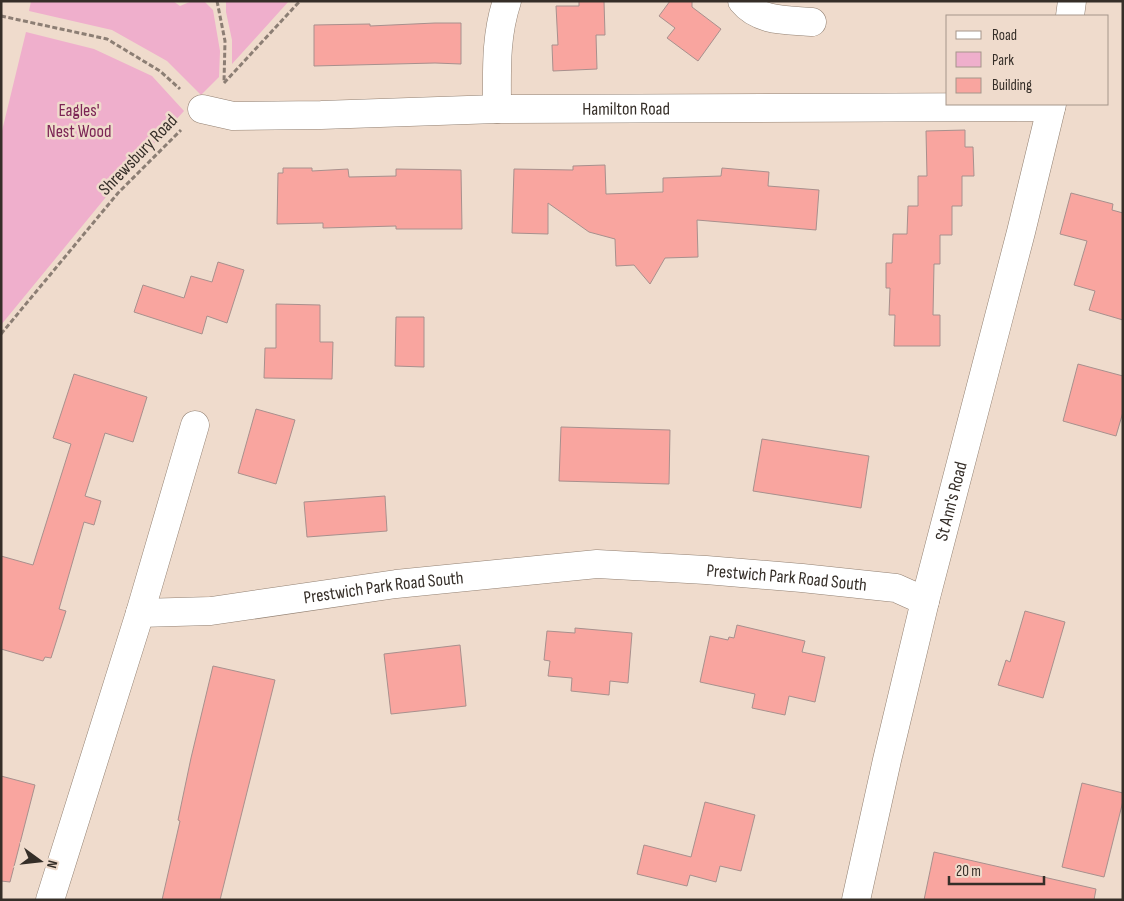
<svg xmlns="http://www.w3.org/2000/svg" width="1124" height="901" font-family="'Sofia Sans Condensed',sans-serif">
  <style>
    .green { fill: #efafcc }
    .building { fill: #f9a59f; stroke: #a8908d }
    .lines { fill: none; stroke-linecap: round; stroke-linejoin: round }
    .street-casing { stroke: #928072; stroke-width: 29 }
    .path { stroke: #8c7e74; stroke-width: 3; stroke-dasharray: 5 2.5; stroke-linecap: butt }
    .street { stroke: #fff; stroke-width: 28 }
    .labels { text-anchor: middle; dominant-baseline: central; stroke-width: 5; stroke-linejoin: round; paint-order: stroke }
    .street-label { font-size: 18px; fill: #352e28; stroke: #efdbcc }
    .park-label { font-size: 18px; fill: #7c2555; stroke: #efdbcc }
  </style>
  <rect width="100%" height="100%" fill="#efdbcc"/>
  <g class="green">
    <path d="M31,1H173L180,6L192,1H204L213,10L220,51L219,77L201,95L167,61L112,30L29,11Z"/>
    <path d="M226,1H289L232,64V40L226,12Z"/>
    <path d="M26,32L94,49L152,76L184,111L115,186L1,325V135Z"/>
  </g>
  <g class="building">
    <path d="M579,1H604L605,35H596L597,69L553,71L552,45H558L556,6H579Z"/>
    <path d="M670,1H692V7L721,29L698,61L667,38L675,28L659,16Z"/>
    <path d="M435,23H461V64L435,63L314,66V25L370,24V26Z"/>
    <path d="M965,130V147H973L974,176H962V206H952V235H940V264H934L933,315H940V346H894L895,315H889L890,288H886V263H892L893,234H907L908,206H918V176H927L926,131Z"/>
    <path d="M605,165L606,194L663,192V178L721,176L722,168L769,172L768,186L819,190L816,230L697,220L698,257L665,258L650,284L634,265L616,266L615,239L589,232L548,203V234L512,233L514,169L573,170V166Z"/>
    <path d="M283,168H312V171L348,169L349,177L396,176V169L461,170L462,229H396V226L323,228V223L277,224L278,173H283Z"/>
    <path d="M1071,193L1113,204L1112,210L1123,213V320L1089,310L1095,291L1074,285L1087,241L1060,234Z"/>
    <path d="M218,262L244,270L227,323L207,316L202,334L134,312L143,285L184,298L191,276L212,282Z"/>
    <path d="M276,304L320,305V342H333L332,379L264,378L265,348H276Z"/>
    <path d="M396,317H424V367L395,366Z"/>
    <path d="M1078,364L1123,376V412L1116,436L1063,421Z"/>
    <path d="M74,374L147,397L133,442L105,433L85,496L101,501L94,525L84,522L59,609L66,611L51,658L45,657L43,661L1,649V556L33,565L71,444L53,438Z"/>
    <path d="M256,409L295,420L276,484L238,473Z"/>
    <path d="M561,427L670,430L669,484L559,481Z"/>
    <path d="M762,439L869,456L861,508L753,491Z"/>
    <path d="M385,496L387,531L307,537L304,502Z"/>
    <path d="M1025,611L1065,622L1043,698L998,685L1006,660L1010,662Z"/>
    <path d="M737,625L805,641L802,652L825,657L815,702L789,696L785,715L752,708L755,694L700,682L710,636L728,640L729,637L734,638Z"/>
    <path d="M575,628L632,633L628,683L610,681L609,695L571,691L572,678L548,676L550,661L544,660L547,631L575,633Z"/>
    <path d="M460,645L466,706L391,714L384,654Z"/>
    <path d="M213,666L275,680L220,900H162L180,821L178,820L191,758Z"/>
    <path d="M1,776L35,785L10,882L1,881Z"/>
    <path d="M1082,783L1123,793V801L1104,877L1062,867Z"/>
    <path d="M705,802L755,815L741,871L720,866L716,882L690,875L687,886L637,874L644,845L691,857Z"/>
    <path d="M934,852L1096,889L1094,900H924Z"/>
  </g>
  <g class="lines">
    <defs>
      <g id="street">
        <path d="M742,1C759,22 787,20 812,22"/>
        <path d="M1070,16L1072,1"/>
        <path id="s1" d="M202,109L233,116L321,115L497,109L1051,107"/>
        <path d="M497,109C497,72 495,37 507,1"/>
        <path d="M140,613L195,425"/>
        <path id="s2" d="M50,900L140,613L211,611L396,584L597,564L706,570L802,578L896,588L925,601"/>
        <path id="s3" d="M856,900L887,760L925,601L1021,232L1052,104"/>
      </g>
    </defs>
    <use href="#street" class="street-casing"/>
    <g class="path">
      <path d="M217,1L225,41L224,82"/>
      <path d="M1,16L107,39L160,71L180,89"/>
      <path d="M224,83L300,1"/>
      <path d="M1,334L118,193L181,130"/>
    </g>
    <use href="#street" class="street"/>
  </g>
  <g class="labels">
    <g class="street-label">
      <text stroke="none"><textPath href="#s1" startOffset="425">Hamilton Road</textPath></text>
      <text transform="translate(138 155) rotate(-46)">Shrewsbury Road</text>
      <text stroke="none"><textPath href="#s3" startOffset="410">St Ann's Road</textPath></text>
      <text stroke="none"><textPath href="#s2" startOffset="951">Prestwich Park Road South</textPath></text>
      <text stroke="none"><textPath href="#s2" startOffset="546">Prestwich Park Road South</textPath></text>
    </g>
    <g class="park-label">
      <text x="79" y="110">Eagles'<tspan x="79" dy="21">Nest Wood</tspan></text>
    </g>
  </g>
  <rect width="1124" height="901" fill="none" stroke="#352e28" stroke-width="5"/>
  <rect x="946" y="15" width="162" height="90" fill="#efdbcc" stroke="#a5968a"/>
  <rect x="956" y="31" width="25" height="8" fill="#ffffff" stroke="#a5968a"/>
  <text x="992" y="40" font-size="15" fill="#352e28">Road</text>
  <rect x="956" y="52" width="25" height="15" fill="#efafcc" stroke="#a5968a"/>
  <text x="992" y="65" font-size="15" fill="#352e28">Park</text>
  <rect x="956" y="78" width="25" height="15" fill="#f9a59f" stroke="#a5968a"/>
  <text x="992" y="90" font-size="15" fill="#352e28">Building</text>
  <g transform="translate(40 861) rotate(105)" stroke="#efdbcc" stroke-width="4" paint-order="stroke">
  <path d="M0-4L9 19L0 12L-9 19Z" fill="#352e28"/>
  <text y="-8" font-size="14" font-weight="bold" text-anchor="middle" fill="#352e28">N</text>
  </g>
  <path d="M949 876v8h95v-8" fill="none" stroke="#352e28" stroke-width="2.5"/>
  <text x="956" y="876" font-size="15" fill="#352e28" stroke="#efdbcc" stroke-width="4" paint-order="stroke">20 m</text>
</svg>
